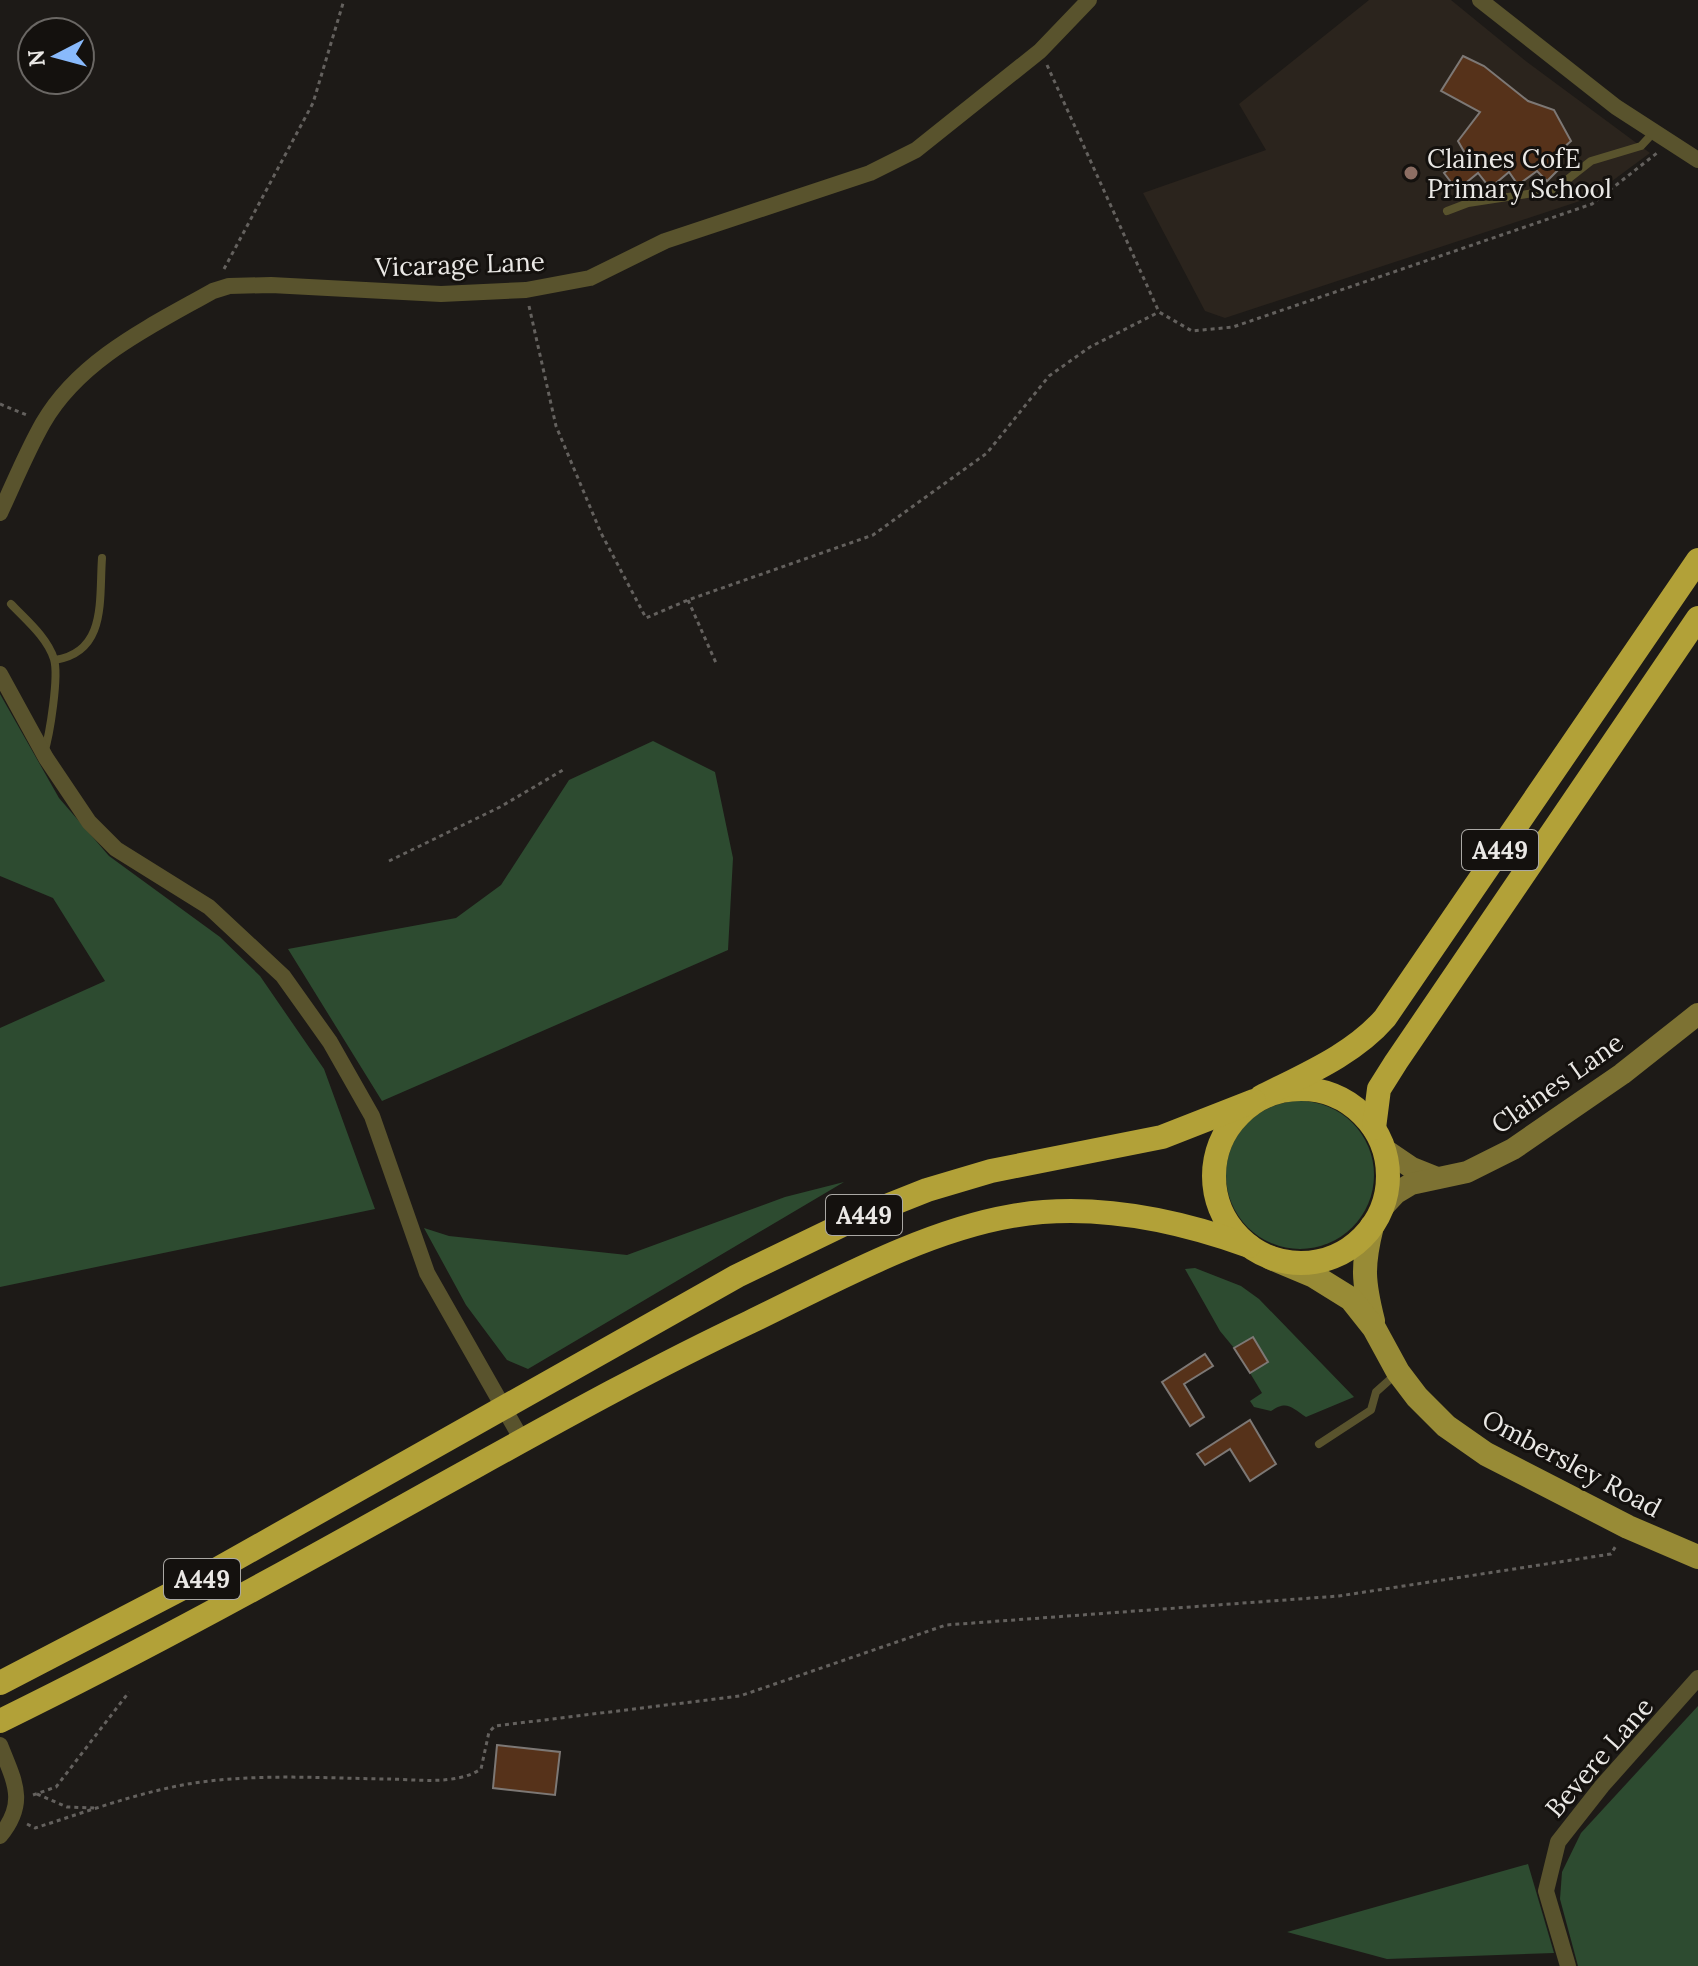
<svg xmlns="http://www.w3.org/2000/svg" width="1698" height="1966" font-family="Lora,serif">
  <style>
    .built { fill: #2b241d }
    .green { fill: #2d4b30 }
    .building { fill: #56321a; stroke: #7d7875; stroke-width: 2 }
    .lines { fill: none; stroke-linecap: round; stroke-linejoin: round }
    .path { stroke: #64615e; stroke-width: 3; stroke-dasharray: 4 4; stroke-linecap: butt }
    .lane { stroke: #59532d; stroke-width: 8 }
    .street { stroke: #59532d; stroke-width: 16 }
    .secondary { stroke: #7d7233; stroke-width: 22 }
    .primary { stroke: #988b36; stroke-width: 24 }
    .highway { stroke: #b2a138; stroke-width: 24 }
    .education-dot { fill: #8d6e63; stroke: #14110e; stroke-width: 3 }
    .labels { text-anchor: middle; dominant-baseline: central; stroke-width: 6; stroke-linejoin: round; paint-order: stroke }
    .shield { fill: #14110e; stroke: #aaa8a4; stroke-width: 2 }
    .shield-label { font-size: 24px; font-weight: bold; fill: #eae8e5 }
    .poi-label { font-size: 26px; fill: #eae8e5; stroke: #14110e; text-anchor: start }
    .street-label { font-size: 26px; fill: #eae8e5; stroke: #14110e }
  </style>
  <rect width="100%" height="100%" fill="#1d1a17"/>
  <path class="built" d="M1369,0H1451L1527,62L1650,153L1589,198L1225,318L1205,311L1143,193L1266,150L1239,104Z"/>
  <g class="green">
    <path d="M0,694L59,798L109,856L220,937L260,976L324,1069L375,1209L0,1287V1028L105,981L53,898L0,876Z"/>
    <path d="M653,741L715,772L733,858L728,950L382,1101L288,949L456,918L501,885L569,780Z"/>
    <circle cx="1300" cy="1175" r="74"/>
    <path d="M844,1182L528,1369L507,1360L466,1305L424,1228L449,1236L627,1255L785,1197Z"/>
    <path d="M1195,1268L1241,1286L1259,1299L1354,1397L1306,1417C1291,1407 1287,1400 1271,1411L1254,1407L1250,1401L1262,1393L1250,1373L1268,1361L1253,1337L1234,1348L1220,1331L1185,1269Z"/>
    <path d="M1698,1706V1966H1578L1560,1899L1562,1872L1581,1833Z"/>
    <path d="M1528,1864L1554,1953L1387,1959L1287,1932Z"/>
  </g>
  <g class="building">
    <path d="M1463,56L1484,66L1528,101L1554,110L1571,141L1552,158L1559,169L1547,181L1537,171L1518,185L1509,172L1490,188L1478,173L1457,190L1444,173L1466,155L1458,141L1480,112L1441,91Z"/>
    <path d="M1253,1337L1268,1362L1250,1373L1234,1348Z"/>
    <path d="M1205,1354L1213,1366L1184,1384L1204,1417L1190,1426L1162,1382Z"/>
    <path d="M1250,1420L1276,1464L1250,1481L1230,1449L1205,1465L1197,1454Z"/>
    <path d="M497,1745L560,1752L555,1795L493,1788Z"/>
  </g>
  <g class="lines">
    <g class="path">
      <path d="M1047,65L1159,312L1192,331L1233,327L1592,204L1657,153"/>
      <path d="M224,269L313,103L344,0"/>
      <path d="M529,306L556,426L601,533L646,618L688,600L873,535L987,453L1049,376L1090,347L1159,312"/>
      <path d="M0,404L29,416"/>
      <path d="M688,600L716,663"/>
      <path d="M389,861L500,807L563,770"/>
      <path d="M37,1794L67,1807L94,1808"/>
      <path d="M33,1795L56,1787L129,1692"/>
      <path d="M27,1824L35,1828C89,1811 144,1790 201,1782C262,1774 324,1778 385,1779C415,1779 455,1786 481,1769L489,1732L495,1726L740,1696L946,1625L1339,1596L1611,1554L1617,1544"/>
    </g>
    <g class="lane">
      <path d="M1447,211L1468,203L1554,190L1591,161L1641,146L1653,133"/>
      <path d="M11,604C26,620 47,637 54,659C59,676 50,734 44,753"/>
      <path d="M55,660C107,652 99,600 102,558"/>
      <path d="M1319,1444L1371,1410L1376,1392L1395,1375"/>
    </g>
    <g class="street">
      <path d="M1480,0L1616,107L1698,160"/>
      <path d="M0,513C14,483 27,451 43,423C80,359 151,326 213,291L229,286L271,285L441,294L526,290L590,278L665,241L870,173L916,150L1040,51L1089,0"/>
      <path d="M0,674L46,758L89,822L116,849L209,907L283,976L330,1042L372,1116L427,1273L522,1440"/>
      <path d="M0,1745C14,1781 28,1802 0,1836"/>
      <path d="M1568,1966L1546,1891L1558,1842L1602,1786L1698,1678"/>
    </g>
    <g class="secondary">
      <path d="M1384,1149L1412,1168L1437,1178"/>
      <path d="M1382,1208L1396,1193L1411,1184L1467,1172L1513,1149L1622,1074L1698,1014"/>
    </g>
    <g class="primary">
      <path d="M1372,1226C1362,1266 1363,1281 1373,1321"/>
      <path d="M1271,1258L1314,1276L1351,1299L1374,1328L1398,1372L1417,1397L1446,1426L1486,1454L1628,1527L1698,1557"/>
    </g>
    <g class="highway">
      <circle cx="1301" cy="1176" r="87"/>
      <path d="M1261,1097C1304,1075 1353,1055 1385,1018L1698,560"/>
      <path d="M1374,1128L1379,1089L1396,1062L1698,618"/>
      <path d="M0,1683L198,1580L737,1276L859,1217L927,1190L991,1171L1162,1137L1254,1101"/>
      <path d="M0,1721C147,1649 290,1570 433,1490C538,1432 642,1373 750,1322C831,1283 924,1231 1012,1216C1093,1202 1174,1219 1249,1246"/>
    </g>
  </g>
  <circle class="education-dot" cx="1411" cy="173" r="8"/>
  <g class="labels">
    <g class="shield">
      <rect x="1462" y="830" width="76" height="40" rx="6"/>
      <rect x="826" y="1195" width="76" height="40" rx="6"/>
      <rect x="164" y="1559" width="76" height="40" rx="6"/>
    </g>
    <g class="shield-label">
      <text x="1500" y="850">A449</text>
      <text x="864" y="1215">A449</text>
      <text x="202" y="1579">A449</text>
    </g>
    <g class="poi-label">
      <text x="1427" y="158">Claines CofE<tspan x="1427" dy="30">Primary School</tspan></text>
    </g>
    <g class="street-label">
      <text transform="translate(460 264) rotate(-2)">Vicarage Lane</text>
      <text transform="translate(1557 1083) rotate(-35)">Claines Lane</text>
      <text transform="translate(1572 1463) rotate(28)">Ombersley Road</text>
      <text transform="translate(1599 1757) rotate(-49)">Bevere Lane</text>
    </g>
  </g>
  <g transform="translate(56 56) rotate(264)"><circle r="38" fill="#14110e" stroke="#6a6764" stroke-width="2"/>
  <path d="M0-6L14 30L0 20L-14 30Z" fill="#89bafc"/>
  <text y="-12" font-size="22" font-weight="bold" text-anchor="middle" fill="#eae8e5">N</text>
  </g>
</svg>
